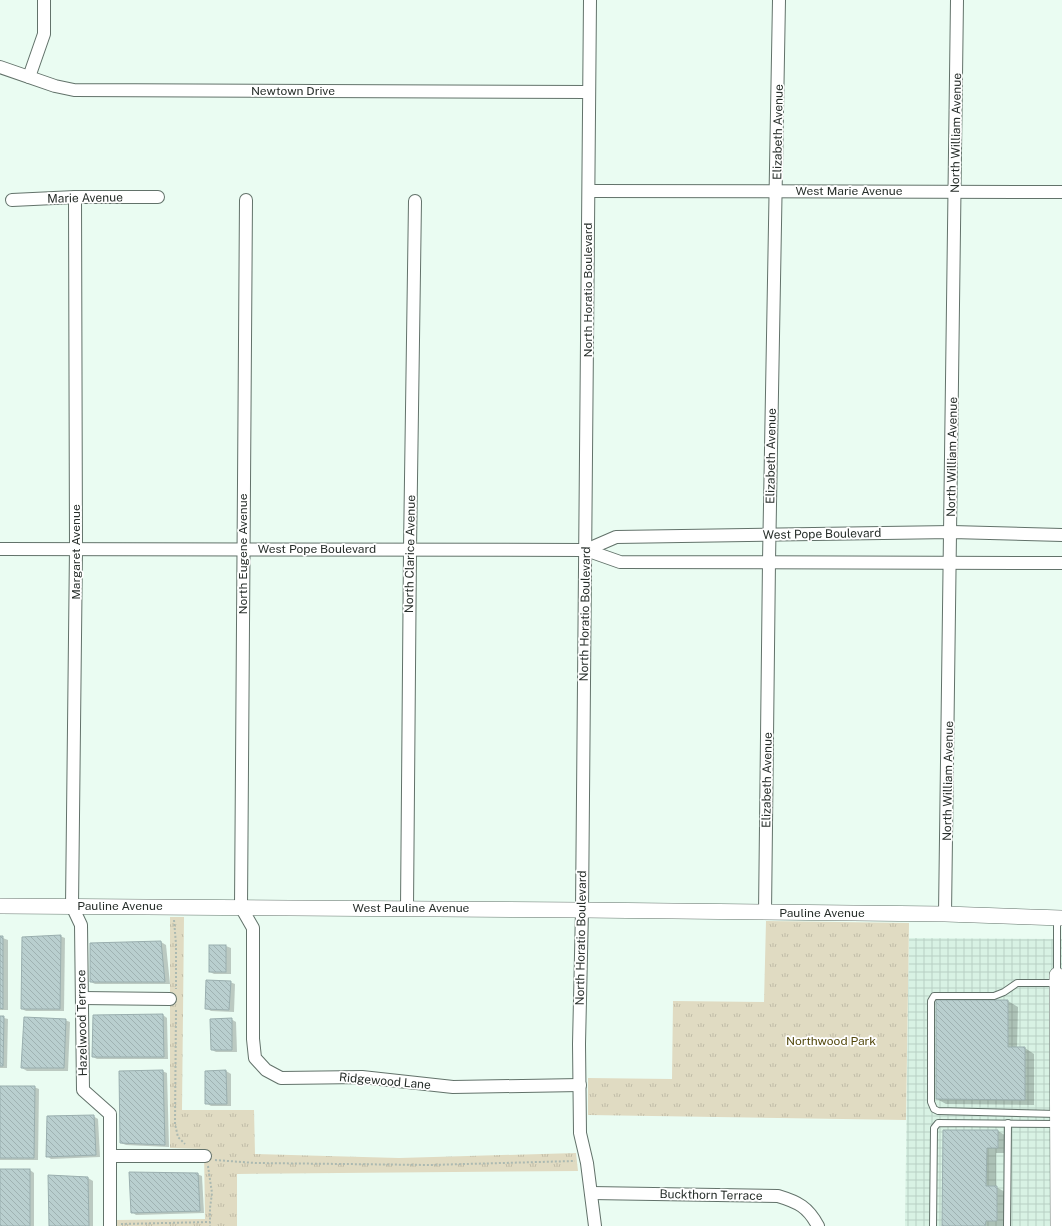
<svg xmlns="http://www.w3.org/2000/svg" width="1062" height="1226" font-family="'Public Sans',sans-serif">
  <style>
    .industrial { fill: url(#industrial-grid) }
    .park { fill: url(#park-tufts) }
    .shadow { fill: #0003 }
    .building { fill: url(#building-back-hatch); stroke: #9aafaf }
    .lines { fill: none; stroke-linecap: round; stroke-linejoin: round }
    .service-casing { stroke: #62726a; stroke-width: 8 }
    .minor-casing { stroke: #62726a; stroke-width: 14 }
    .tertiary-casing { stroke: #62726a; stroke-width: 16 }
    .path { stroke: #abb9b1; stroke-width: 2; stroke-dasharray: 2 2; stroke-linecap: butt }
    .service { stroke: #fff; stroke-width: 6 }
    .minor { stroke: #fff; stroke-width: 12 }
    .tertiary { stroke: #fff; stroke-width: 15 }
    .labels { text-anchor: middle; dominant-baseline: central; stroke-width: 3.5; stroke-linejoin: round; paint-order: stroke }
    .street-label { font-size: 12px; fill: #272e2a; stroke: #fff }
    .park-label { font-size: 12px; fill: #54490f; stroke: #fff }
  </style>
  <defs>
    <pattern id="industrial-grid" width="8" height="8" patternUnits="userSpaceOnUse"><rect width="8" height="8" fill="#d8f2e4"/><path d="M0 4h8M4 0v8" fill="none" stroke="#b9d0c4"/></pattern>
    <pattern id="park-tufts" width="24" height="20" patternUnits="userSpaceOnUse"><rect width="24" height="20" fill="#e0dbc2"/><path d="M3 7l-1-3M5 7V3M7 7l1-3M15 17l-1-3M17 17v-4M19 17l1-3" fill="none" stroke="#c0bca7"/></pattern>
    <pattern id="building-back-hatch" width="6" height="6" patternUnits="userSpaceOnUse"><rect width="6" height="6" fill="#b9cfcf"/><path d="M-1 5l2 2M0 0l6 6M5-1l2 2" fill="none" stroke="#9fb2b2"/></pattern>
  </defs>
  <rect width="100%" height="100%" fill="#eafcf2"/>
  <path class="industrial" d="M909,938L1062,939V1226H905Z"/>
  <g class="park">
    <path d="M170,917H184L182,1110H254L255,1154L399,1158L576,1153L578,1171L237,1174V1226H114V1220L205,1219L204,1149L170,1148Z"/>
    <path d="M766,921L909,923L906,1120L588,1115V1078L672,1079L673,1001L764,1002Z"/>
  </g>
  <g class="shadow">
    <path d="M60,936L65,938L64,1011H26L22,1009Z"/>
    <path d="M0,937L8,940V1010H0Z"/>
    <path d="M161,942L166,945L170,984H95L91,982Z"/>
    <path d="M210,946H226L231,948V974H214L210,972Z"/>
    <path d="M230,982L235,984L234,1012L211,1011L206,1008Z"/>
    <path d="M1008,1001L1018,1007L1017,1048H1025L1034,1054V1105L946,1104L937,1099Z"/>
    <path d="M163,1015L167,1018L168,1059H97L93,1057Z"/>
    <path d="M0,1017L8,1019L7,1068H0Z"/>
    <path d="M231,1019L236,1022L237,1052H216L212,1050Z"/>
    <path d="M65,1020L70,1022L68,1071H27L22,1068Z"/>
    <path d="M162,1071L167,1073L169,1147L126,1145L121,1143Z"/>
    <path d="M226,1071L231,1074V1106H211L206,1103V1072Z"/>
    <path d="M0,1087H34L39,1089L38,1160H0Z"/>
    <path d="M93,1116L98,1119L100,1157L51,1159L47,1156Z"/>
    <path d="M944,1131H998L1008,1137L1007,1153H996V1187L1007,1193L1006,1226H943Z"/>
    <path d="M0,1170H30L34,1173V1226H0Z"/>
    <path d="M197,1174L202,1176L204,1213L136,1215L132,1212Z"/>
    <path d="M88,1178L93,1181V1226H50Z"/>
  </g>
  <g class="building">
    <path d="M61,935L60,1009H21L22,937Z"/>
    <path d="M0,936H3V1009L0,1008Z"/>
    <path d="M161,941L165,982H90V943Z"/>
    <rect x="209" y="945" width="17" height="27"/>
    <path d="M206,980L231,981L229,1010L205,1009Z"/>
    <path d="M936,1000H1008V1047H1025V1100L936,1099Z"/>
    <path d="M163,1014L164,1057H92L93,1015Z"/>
    <path d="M0,1016H4L3,1066H0Z"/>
    <path d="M24,1017L66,1019L64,1068H21Z"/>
    <path d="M232,1018V1050H211L210,1019Z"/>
    <path d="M163,1070L165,1145L120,1143L119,1071Z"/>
    <path d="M226,1070L227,1104H205V1071Z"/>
    <path d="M0,1086H35L34,1158H0Z"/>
    <path d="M94,1115L96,1155L46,1157L47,1116Z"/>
    <path d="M943,1130H998V1148H987L986,1186H997V1221H986L985,1226H942Z"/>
    <rect x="0" y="1169" width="30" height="57"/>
    <path d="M129,1172L198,1173L200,1211L131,1213Z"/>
    <path d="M48,1175L88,1177L89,1226H49Z"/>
  </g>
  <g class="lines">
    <defs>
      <g id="service">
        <path d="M1057,918V974"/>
        <path d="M1057,983H1017L1004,992L994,996H934L931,1001V1102L934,1109L938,1111L1057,1114"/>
        <path d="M933,1226L934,1128L938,1123L1057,1124"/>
        <path d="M1007,1226L1008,1123"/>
      </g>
      <g id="minor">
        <path d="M590,0L582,910L579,1044L580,1133L587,1163L595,1226"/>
        <path d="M0,67L55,86L74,90L589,92"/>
        <path d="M29,77L44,34V0"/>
        <path d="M589,191L1062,192"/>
        <path d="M75,197L76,548L72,906L81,925L83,1090L110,1114V1226"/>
        <path d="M12,200L75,197H158"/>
        <path d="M246,200L241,907L253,928V1039L255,1058L266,1070L281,1078L362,1077L453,1087L580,1085"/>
        <path d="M0,549L586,550L620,562L1062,563"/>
        <path d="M586,550L616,537L952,532L1062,535"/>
        <path d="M407,908L410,549L415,201"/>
        <path d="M765,913L769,561L779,0"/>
        <path d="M945,914L957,0"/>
        <path d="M82,998L170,999"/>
        <path d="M110,1156H205"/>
        <path d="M591,1193L778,1196C798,1202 808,1207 818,1226"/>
      </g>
      <g id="tertiary">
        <path d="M0,906L582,910L945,914L1062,918"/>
        <path d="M1057,975L1058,1226"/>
      </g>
    </defs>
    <use href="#service" class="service-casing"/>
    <use href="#minor" class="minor-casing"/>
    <use href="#tertiary" class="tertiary-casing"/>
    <g class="path">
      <path d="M174,920L176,944V989"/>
      <path d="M176,1010L175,1124L178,1137L185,1144"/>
      <path d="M215,1160L255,1163L430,1165L575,1161"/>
      <path d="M208,1166L212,1193L210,1208V1226"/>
      <path d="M121,1224L210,1222"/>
    </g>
    <use href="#service" class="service"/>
    <use href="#minor" class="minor"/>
    <use href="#tertiary" class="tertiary"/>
  </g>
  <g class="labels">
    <g class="street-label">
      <text x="293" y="91">Newtown Drive</text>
      <text transform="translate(778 132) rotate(-89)">Elizabeth Avenue</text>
      <text transform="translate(956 133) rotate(-89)">North William Avenue</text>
      <text x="849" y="191">West Marie Avenue</text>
      <text transform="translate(85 198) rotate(-1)">Marie Avenue</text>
      <text transform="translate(588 290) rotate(-90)">North Horatio Boulevard</text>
      <text transform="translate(771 456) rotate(-89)">Elizabeth Avenue</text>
      <text transform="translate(952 457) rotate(-89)">North William Avenue</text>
      <text transform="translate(822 534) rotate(-1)">West Pope Boulevard</text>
      <text x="317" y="549">West Pope Boulevard</text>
      <text transform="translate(76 552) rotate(-90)">Margaret Avenue</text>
      <text transform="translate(243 554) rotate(-90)">North Eugene Avenue</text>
      <text transform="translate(410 554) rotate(-89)">North Clarice Avenue</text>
      <text transform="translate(585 614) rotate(-89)">North Horatio Boulevard</text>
      <text transform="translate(767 780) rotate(-89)">Elizabeth Avenue</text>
      <text transform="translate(948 781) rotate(-89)">North William Avenue</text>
      <text x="120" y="906">Pauline Avenue</text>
      <text x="411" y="908">West Pauline Avenue</text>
      <text x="822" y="913">Pauline Avenue</text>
      <text transform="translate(581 938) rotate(-89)">North Horatio Boulevard</text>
      <text transform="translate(82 1023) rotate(-91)">Hazelwood Terrace</text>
      <text transform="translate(385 1081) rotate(5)">Ridgewood Lane</text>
      <text transform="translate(711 1195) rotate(1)">Buckthorn Terrace</text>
    </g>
    <g class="park-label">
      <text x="831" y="1041">Northwood Park</text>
    </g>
  </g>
</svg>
